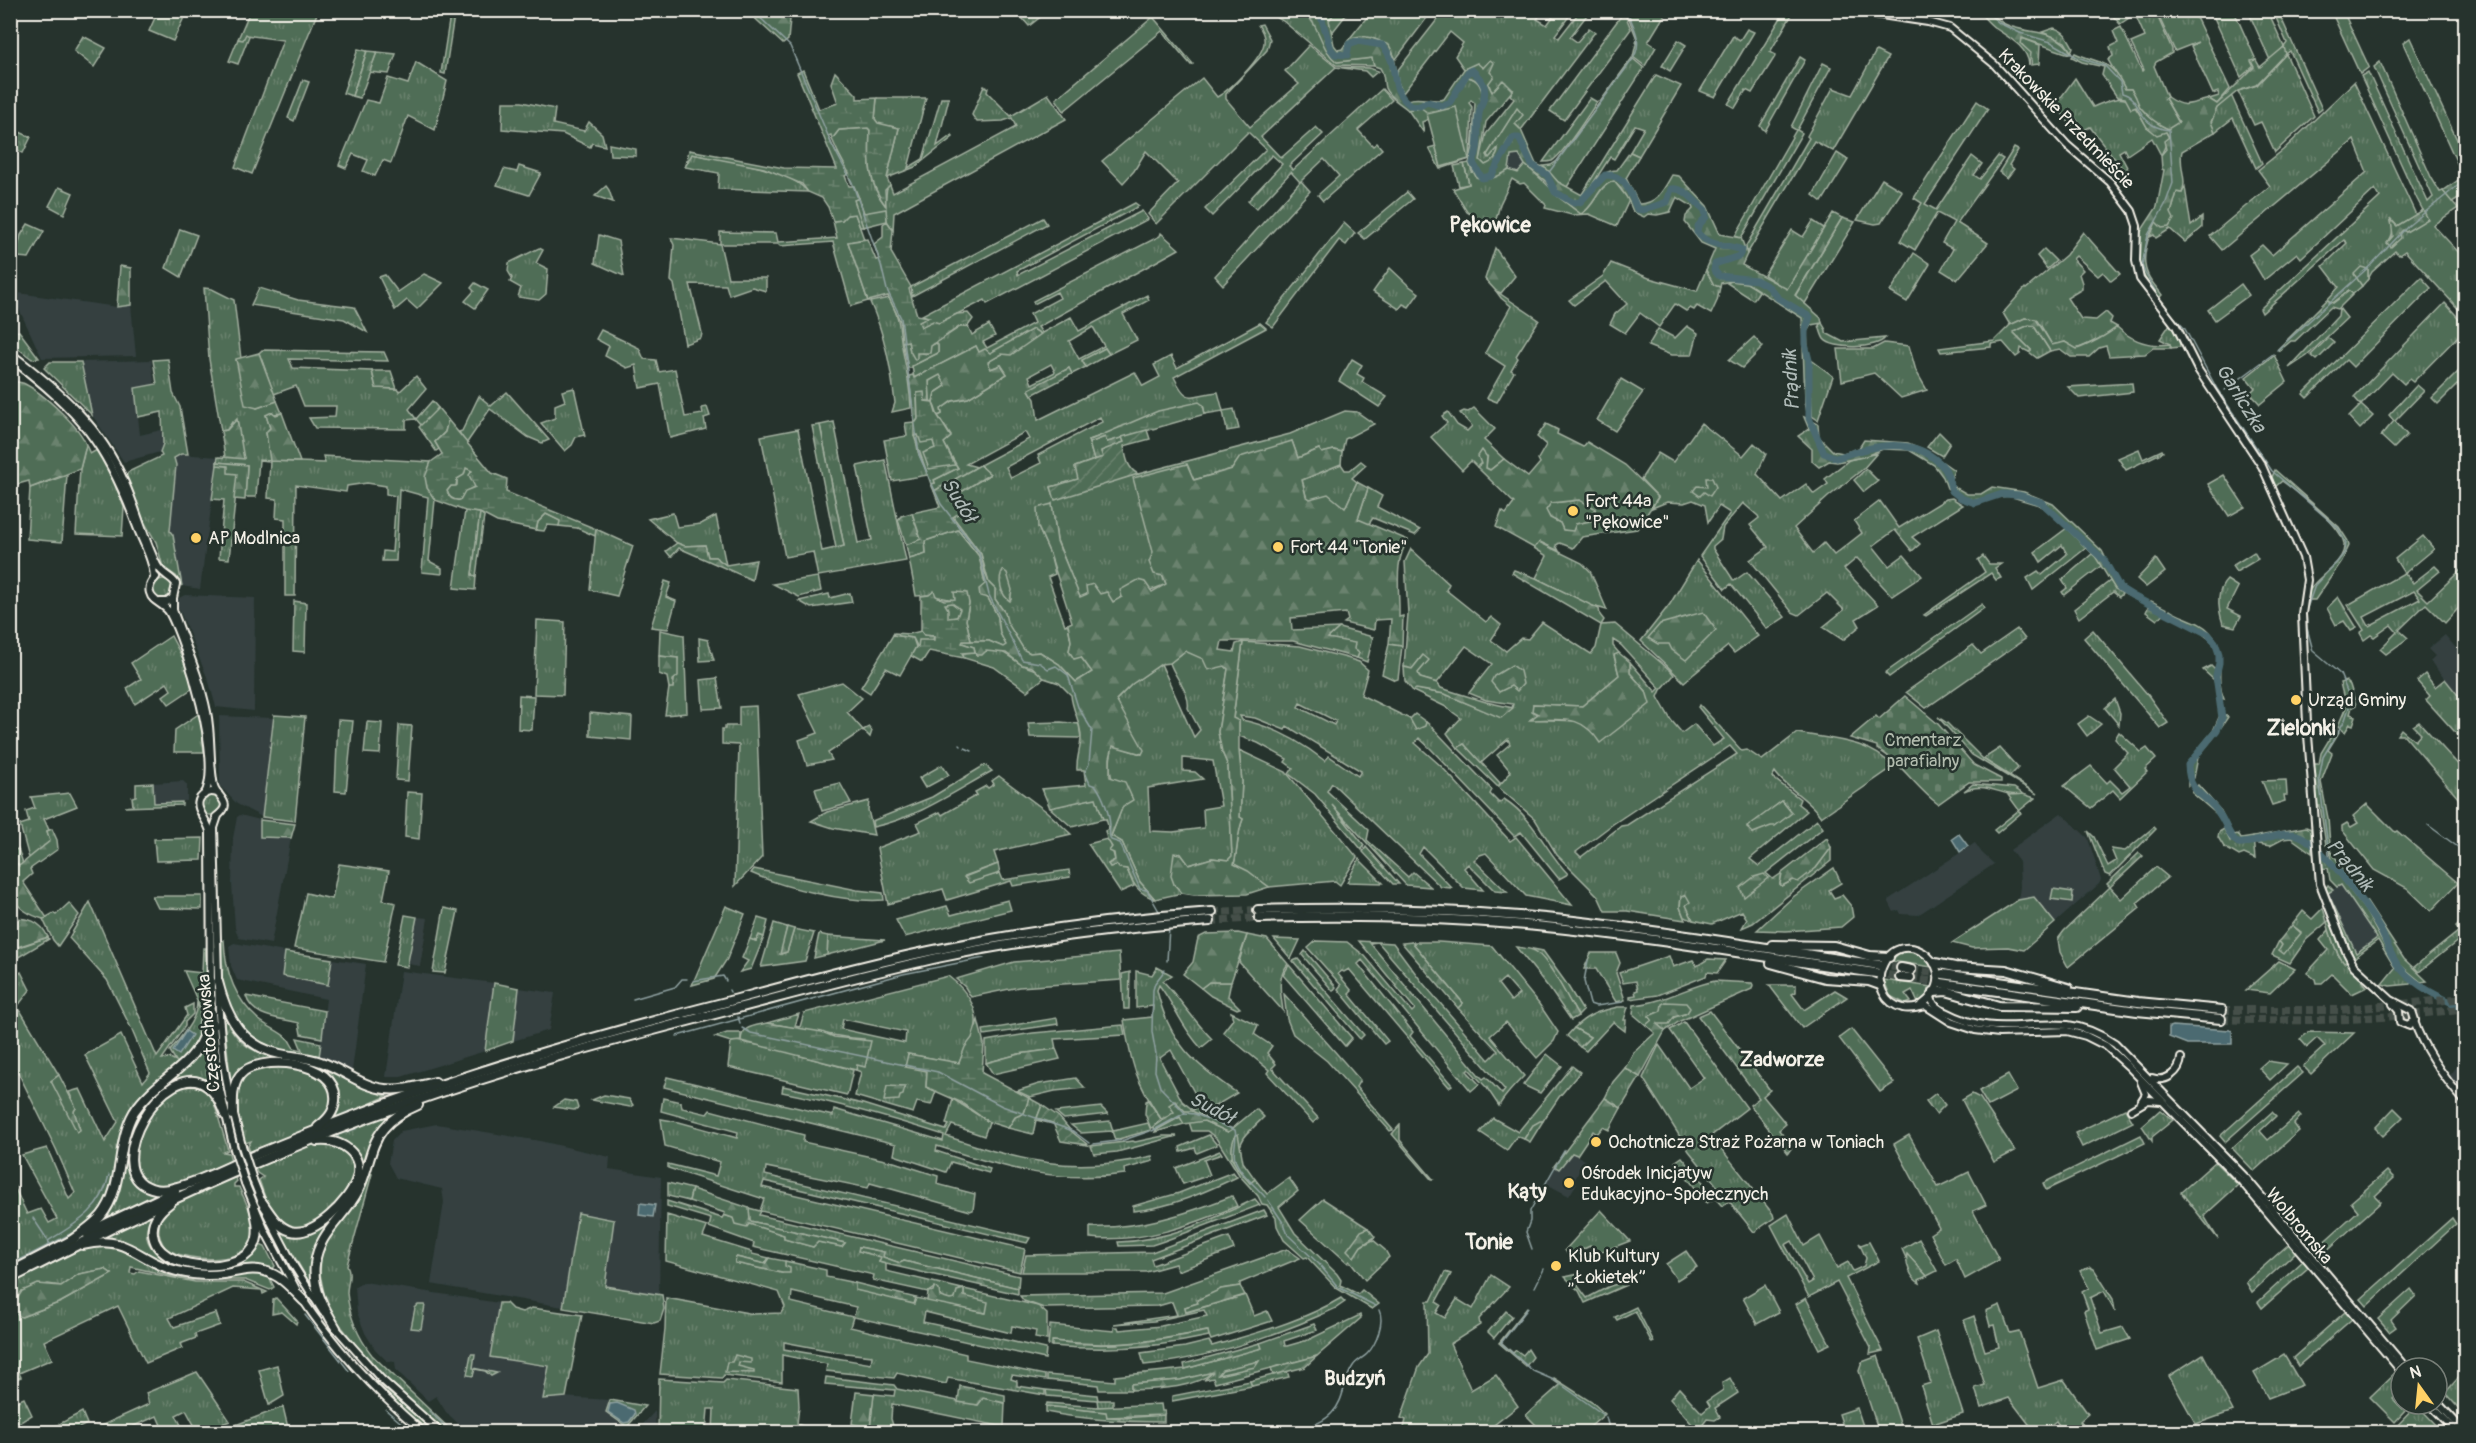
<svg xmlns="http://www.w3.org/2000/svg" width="2476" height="1443" font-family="Pangolin,sans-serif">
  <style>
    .built { fill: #344040 }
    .grass { fill: url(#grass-tufts); stroke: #a2af9f; stroke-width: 1.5; fill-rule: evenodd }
    .forest { fill: url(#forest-firs); stroke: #a2af9f; stroke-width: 1.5; fill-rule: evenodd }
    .wetland { fill: url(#wetland-marsh); stroke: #a2af9f; stroke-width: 1.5; fill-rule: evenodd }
    .cemetery { fill: url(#cemetery-stones); stroke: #a2af9f; stroke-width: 1.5 }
    .garden { fill: url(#garden-furrows); stroke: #a2af9f; stroke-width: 1.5 }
    .pitch { fill: #506d56; stroke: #a2af9f; stroke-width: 1.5 }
    .water { fill: #4b6b71; stroke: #8fa1a1; stroke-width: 1.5 }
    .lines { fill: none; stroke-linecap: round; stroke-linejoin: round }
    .stream { stroke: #8fa1a1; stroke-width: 1.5 }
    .river { stroke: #4b6b71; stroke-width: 7 }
    .highway-tunnel { stroke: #455049; stroke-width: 8; stroke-dasharray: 8 4; stroke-linecap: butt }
    .major-casing { stroke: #f4f1e8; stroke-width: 10 }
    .highway-casing { stroke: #f4f1e8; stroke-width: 12 }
    .major { stroke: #26332d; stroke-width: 6 }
    .highway { stroke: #26332d; stroke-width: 8 }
    .major-bridge-casing { stroke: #f4f1e8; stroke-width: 10; stroke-linecap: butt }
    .major-bridge { stroke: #26332d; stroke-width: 6 }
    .poi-dot { fill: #ffd166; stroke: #26332d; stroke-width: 2 }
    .labels { text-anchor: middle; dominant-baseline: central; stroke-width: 5; stroke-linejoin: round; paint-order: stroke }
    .street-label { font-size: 18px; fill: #f4f1e8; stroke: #26332d }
    .poi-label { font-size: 18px; fill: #f4f1e8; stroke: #26332d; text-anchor: start }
    .park-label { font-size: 18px; fill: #b2bcae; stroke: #26332d }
    .water-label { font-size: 20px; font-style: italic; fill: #b0bbb8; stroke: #26332d }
    .neighbourhood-label { font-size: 20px; font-weight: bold; fill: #f4f1e8; stroke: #26332d }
    .quarter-label { font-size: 21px; font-weight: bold; fill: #f4f1e8; stroke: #26332d }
  </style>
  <defs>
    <pattern id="grass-tufts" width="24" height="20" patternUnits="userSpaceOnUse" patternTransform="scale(1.5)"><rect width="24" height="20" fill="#506d56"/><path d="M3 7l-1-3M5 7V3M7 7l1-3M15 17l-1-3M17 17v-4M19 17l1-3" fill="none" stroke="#6a826e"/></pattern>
    <pattern id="forest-firs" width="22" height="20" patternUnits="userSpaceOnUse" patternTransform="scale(1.5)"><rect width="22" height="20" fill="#506d56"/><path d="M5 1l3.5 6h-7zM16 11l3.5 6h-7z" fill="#6a826e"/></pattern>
    <pattern id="wetland-marsh" width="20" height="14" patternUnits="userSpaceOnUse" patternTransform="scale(1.5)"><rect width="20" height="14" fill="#506d56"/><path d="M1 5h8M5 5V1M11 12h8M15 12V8" fill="none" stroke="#6a826e"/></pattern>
    <pattern id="cemetery-stones" width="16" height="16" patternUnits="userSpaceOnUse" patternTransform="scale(1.5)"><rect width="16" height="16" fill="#506d56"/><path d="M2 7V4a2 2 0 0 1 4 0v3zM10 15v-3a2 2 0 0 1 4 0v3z" fill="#6a826e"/></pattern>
    <pattern id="garden-furrows" width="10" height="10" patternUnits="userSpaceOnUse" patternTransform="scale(1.5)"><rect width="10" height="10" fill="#506d56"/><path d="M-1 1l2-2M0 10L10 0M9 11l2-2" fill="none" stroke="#6a826e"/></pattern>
  </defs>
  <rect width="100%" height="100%" fill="#26332d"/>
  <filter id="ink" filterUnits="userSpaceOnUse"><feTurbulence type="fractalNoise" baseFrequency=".0167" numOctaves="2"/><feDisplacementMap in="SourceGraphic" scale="12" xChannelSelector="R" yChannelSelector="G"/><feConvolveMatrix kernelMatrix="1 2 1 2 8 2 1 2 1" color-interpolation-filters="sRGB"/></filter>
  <g filter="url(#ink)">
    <g class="built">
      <path d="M1519,155L1525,165L1518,173L1509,170L1511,156Z"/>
      <path d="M11,292L117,307L131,305L136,356L42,358Z"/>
      <path d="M151,360L155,386L135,388L140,435L161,430L163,444L160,452L124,462L92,415L81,362Z"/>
      <path d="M181,454L218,457L200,589L182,586L173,535L170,531L176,465L174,458Z"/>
      <path d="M185,595L255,598L254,711L216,707L209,682L177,604L179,598Z"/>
      <path d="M2445,635L2465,659V704L2430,661L2435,656L2428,649Z"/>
      <path d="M219,716L273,718L262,817L237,804L220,786Z"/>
      <path d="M183,781L187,785V801L154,803L153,783Z"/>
      <path d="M2061,813L2088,838L2101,880L2099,884L2055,923L2034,897L2018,900L2020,887L2019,862L2010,850Z"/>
      <path d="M240,815L260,820L261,837L291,838L271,944L239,938L235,928L232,884L233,838L237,817Z"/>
      <path d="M1975,843L1982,853L1994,864L1918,915L1901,914L1899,910L1894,912L1888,900Z"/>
      <path d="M2341,884L2378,939L2356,953L2328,893Z"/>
      <path d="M417,917L428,918L420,966L408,964Z"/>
      <path d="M234,943L285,952L282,976L328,985L332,959L366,964L352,1071L319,1057L326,999L237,980L231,966L229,946Z"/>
      <path d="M401,971L494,983L485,1051L401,1077H386Z"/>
      <path d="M519,988L555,993L549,1030L513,1041Z"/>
      <path d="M2465,1056L2466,1097L2465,1098L2449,1077Z"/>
      <path d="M437,1124L540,1141L610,1157L609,1169L661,1177L659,1295L605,1287L609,1259L578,1214L563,1307L431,1284L444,1202L442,1189L396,1178L388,1163L392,1141L401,1131Z"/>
      <path d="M1564,1149L1585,1160L1574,1181L1577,1183L1569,1196L1545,1183Z"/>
      <path d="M364,1282L499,1303L490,1357L549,1366L544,1399L561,1397L610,1400L606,1412L627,1427L622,1432H467L446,1412L436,1396L428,1401L396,1370L395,1362L387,1361L375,1349L365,1333L357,1312L355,1287Z"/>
      <path d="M655,1411L656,1432H636Z"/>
    </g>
    <g class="grass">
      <path d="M158,11H187L173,41L149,31Z"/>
      <path d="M250,11H318L252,174L235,167L283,40L246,35L243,40L238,39Z"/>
      <path d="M1016,11H1048L1029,26Z"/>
      <path d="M1293,11C1321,11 1318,48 1337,62L1372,58L1374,66L1336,65L1283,21L1271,14L1289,17Z"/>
      <path d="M1336,11H1349L1331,34L1329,20Z"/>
      <path d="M1372,11H1432L1396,59C1388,40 1370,35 1350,38Z"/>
      <path d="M1444,11H1544L1537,19L1547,25L1557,11H1573L1555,35L1559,38L1580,11H1590L1570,37L1577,42L1589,28L1595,32L1521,130L1515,124L1517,109L1487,155L1499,147C1498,155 1493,162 1485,165L1480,160L1486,134L1514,99L1510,95L1513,90L1492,93L1483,68L1474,65L1464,69L1455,56L1463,43L1450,32L1403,93L1397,80V71Z"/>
      <path d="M1626,11H1667L1648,42L1656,47L1645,66L1633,57L1637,39Z"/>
      <path d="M1785,11H1794L1770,52L1776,55L1752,93L1746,90L1735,108L1728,104Z"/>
      <path d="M2102,11H2155L2172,49V53L2156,62L2154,66L2167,97L2165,98L2179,123L2168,129L2156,124L2139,106L2131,89H2125L2108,60L2113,56L2110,47L2118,43L2113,31L2121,27L2142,71L2144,70L2131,43L2145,37L2135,14L2120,24L2112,15H2108Z"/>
      <path d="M2156,11H2193L2230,89L2217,104L2209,99L2219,96L2218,92L2213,94L2191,46L2198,42L2175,51Z"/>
      <path d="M2211,11H2234L2256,60L2252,61L2254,66L2241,77Z"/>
      <path d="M2248,11H2268L2284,47L2287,43L2273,11H2278L2322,109L2318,112L2290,51L2286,54L2314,116L2275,152L2261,122L2254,125L2238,91L2257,85L2279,61L2284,47L2270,60Z"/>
      <path d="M2331,11H2343L2369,67L2360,74Z"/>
      <path d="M1624,12L1631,29L1564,120L1550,111Z"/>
      <path d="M450,15L454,16L445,74L441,73Z"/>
      <path d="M1153,17L1193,64L1191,65L1162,31L1064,111L1056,99Z"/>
      <path d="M1262,24L1270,39L1267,50L1226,94V99L1250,127L1299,84L1285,71L1309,45L1336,67L1369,68L1378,71L1371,77L1365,71L1336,67L1261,137L1281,158L1316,127L1323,134L1289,166L1293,170L1382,89L1392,100L1358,130L1373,146L1377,143L1382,149L1323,201L1318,195L1339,176L1324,159L1301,181L1310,191L1223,285L1215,276L1300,182L1291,172L1256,209L1248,201L1282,164L1272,155L1212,216L1205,209L1266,149L1248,132L1156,224L1148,214L1178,183L1146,151L1134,171L1123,183L1102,161L1202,78L1217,97C1230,90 1262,58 1264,43C1265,36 1262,30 1258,25Z"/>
      <path d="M2054,28C2065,31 2068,38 2073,47L2071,52L2065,42L2042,32Z"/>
      <path d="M1747,29L1754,32L1715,97L1700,91L1733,36L1740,40Z"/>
      <path d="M83,36L106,48L94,67L74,51Z"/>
      <path d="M2022,38L2040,45L2039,64L2031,65L2032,59L2021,43Z"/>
      <path d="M2410,38L2465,157L2464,185L2457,181L2462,176L2461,172L2403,43Z"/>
      <path d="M1678,40L1686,45L1670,71L1662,66Z"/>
      <path d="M358,49L367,51L352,96L343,93Z"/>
      <path d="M1876,51L1888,57L1833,151L1814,141L1747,254L1746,246L1809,138L1807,136L1833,88L1852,95Z"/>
      <path d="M377,52L396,54L389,74L369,72Z"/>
      <path d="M1800,57L1805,60L1765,131L1760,126Z"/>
      <path d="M1632,58L1644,68L1567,187L1558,182L1543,166L1551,165L1557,161Z"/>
      <path d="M416,62L447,81L435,130L408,116L391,163L383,160L375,176L363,171L368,160L353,154L346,168L339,165L366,100L379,103L388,78L408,84Z"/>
      <path d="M2380,62L2431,177L2440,192L2443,191L2458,208L2433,225L2465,259V316L2405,251L2399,255L2395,251L2372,272L2368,279V269L2355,274L2362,286L2353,294L2349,291L2333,303L2327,300L2339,287L2323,266L2347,243L2344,240L2262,313L2260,309L2380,197L2375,189L2301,258L2297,253L2264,280L2249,255L2262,245L2272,255L2367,172L2354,140L2222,250L2210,236L2270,186L2258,170L2283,150L2354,82L2416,215L2397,226L2390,218C2394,229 2394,234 2387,244L2403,229L2427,218L2417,199L2361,76L2368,72L2428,202L2433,197L2374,67Z"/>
      <path d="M1823,63L1831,67L1797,130L1802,133L1741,238L1735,236L1796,130L1791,127Z"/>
      <path d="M1656,75L1681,86L1639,156L1630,152L1644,128L1635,125L1614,159L1610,157L1585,196L1582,194Z"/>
      <path d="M1468,77C1476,79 1482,85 1483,94C1483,100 1480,102 1478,107C1473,121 1475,139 1472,155L1475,103L1471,100L1469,103L1472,107L1470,159L1440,169L1429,148L1436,146L1441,167L1428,114L1429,119L1422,122L1424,133L1408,110L1421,108L1444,109Z"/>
      <path d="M2075,78L2093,107C2126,93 2129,94 2147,127L2166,132L2169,138L2161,155L2152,138L2127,155L2124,149L2119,152L2129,171L2126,173L2090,127L2084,130L2073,115L2069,117L2073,128L2061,112L2063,109L2056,104Z"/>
      <path d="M303,80L309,82L294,121L288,118Z"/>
      <path d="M984,86L988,88L987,92L1011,116L1048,94L1066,119L894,213L893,230L887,221L886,210L864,213C854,187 843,164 832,139L839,130L868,128L870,130C869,157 867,183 885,205L887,186L890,185L893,193L1016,127L1012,118L1003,121L977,122L972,115Z"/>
      <path d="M2231,95L2262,163L2256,168L2233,118L2215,132L2211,123L2217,108Z"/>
      <path d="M877,98H926L908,168L923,159L941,98H949L937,146L952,135L953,137L915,167L887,178L899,128L878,124L875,119Z"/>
      <path d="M1590,98L1597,102C1588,115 1564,154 1552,161C1549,162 1546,162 1543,162Z"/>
      <path d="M1977,101L1988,109L1925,204L1936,210L1972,156L1982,164L1974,175L1980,179L1998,156L2003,159L1957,223L1988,243L1957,280L1941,270L1953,249L1942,243L1954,222L1937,213L1915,250L1900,241L1922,203L1914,198Z"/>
      <path d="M503,102H522L555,109L553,124L584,131L589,122L602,134L605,146L592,143L590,147L563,134L502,129Z"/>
      <path d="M10,128L31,137L23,153L11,147Z"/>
      <path d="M2014,148L2018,150L2009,165L2014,169L2007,178L1999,172Z"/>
      <path d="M1837,153L1848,160L1822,202L1813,195Z"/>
      <path d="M692,154C723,160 788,167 808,192L718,189L719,173L685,167Z"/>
      <path d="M1469,163L1472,172L1494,177L1509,170L1518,173L1525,165C1545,181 1560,199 1581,214C1596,206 1597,186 1614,181L1629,200L1617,226L1589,214L1572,215L1545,208L1546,205L1524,183L1520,184L1512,179L1500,204L1493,231L1491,232L1477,218L1467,212L1453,189L1469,184L1464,164Z"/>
      <path d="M519,166L541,173L529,195L497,185L504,169L517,172Z"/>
      <path d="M1882,179L1902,191L1881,223L1875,224L1857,220Z"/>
      <path d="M606,186L609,190L613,202L595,196Z"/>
      <path d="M59,187L73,193L64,214L49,206Z"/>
      <path d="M2185,187L2191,226L2202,217V228L2185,242L2170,229L2156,238L2154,235L2150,237L2156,222L2171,213L2177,192L2182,193Z"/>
      <path d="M1407,192L1413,199L1365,239L1358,233Z"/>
      <path d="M1135,203L1139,206L1017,271L1018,275L1142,211L1148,219L987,304L985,300L939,323L921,328L918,322L928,317L922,315Z"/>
      <path d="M855,214L864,239L848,242L868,301L851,306L833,242L780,246L778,244H720L728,278H766V291L752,287L729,295L726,285L690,284L702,333L701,338L685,344L674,284L671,281L674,245L671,238L720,244V232L776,233L778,242L837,238L833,221L842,220L846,215Z"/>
      <path d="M1043,218L1047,224L912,296L911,287Z"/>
      <path d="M1842,218L1855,222L1804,305L1795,296Z"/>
      <path d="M1813,221L1824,228L1787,290L1764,275L1792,230L1803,237Z"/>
      <path d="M1344,223L1355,233L1346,245L1339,240L1273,327L1266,322Z"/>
      <path d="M28,224L44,231L29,258L17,257L11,274V242L18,247L21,235Z"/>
      <path d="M180,229L197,235L181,277L166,268Z"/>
      <path d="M2083,232L2120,274L2111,281L2103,272L2098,276L2076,256L2073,259L2083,270L2079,274L2082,283V289L2067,298L2081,319L2096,320L2106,312L2112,318L2110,323L2117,327C2108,335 2088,345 2076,349L2065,342L2052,345L2040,324L2025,318L2010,325L2003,313L2025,288L2026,289L2066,255Z"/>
      <path d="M1161,233L1179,249L1038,327L1042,333L1071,317L1079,331L1147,295L1149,300L1123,314L1137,340L1109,354L1105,348L1082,361L1086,367L1072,374L1069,368L1029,390L1035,399L1038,420L1135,372L1143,386L1160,377L1154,365L1171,356L1177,368L1260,323L1266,328L1174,377C1188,405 1189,395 1218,392L1223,411L1234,409L1239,429L1227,431L1223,411L1205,414L1203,405L1088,440L1094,460L1075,467L1079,479L1051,487L1055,499L1104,483L1290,434L1345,411L1357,412L1374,424L1345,439L1342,452L1334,450L1322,453L1319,449L1298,458L1292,441L1232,469L1193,480L1163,576L1166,584C1149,593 1130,593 1113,602L1100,594L1080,598L1057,540L1052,504L1038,527L1050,554L1055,574L1048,577L1065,625L1068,624L1071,641L1069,651L1080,656L1092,672L1076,682L1059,664L1040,652L1030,653L1024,650L1006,622L1005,613L995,599V589L989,583L981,554L953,517L961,492L989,475L980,465L1029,439L1025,432L966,464L977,467L934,491L931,484L935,483L934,480L958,468L944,443L951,436L938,416L942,414L941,409L953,401L968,398L1007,374L1001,365L990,369L987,362L1002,354L1033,329L990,354L979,352L976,346L914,378L912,366L938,353V346L936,343L960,327L968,326L972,335L989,325L995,336L983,342L987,348L1034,323L1030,314L1060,298L1057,292L1034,304L1033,301L1160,236ZM1093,327L1104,346L1079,359L1069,341ZM1051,364L1055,372L1032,384L1029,376ZM1100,417L1102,422L1038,455L1041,463L1011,478L1006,467ZM1007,573L1011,599L1001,591Z"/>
      <path d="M599,235L618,241L624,276L595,263Z"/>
      <path d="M539,248L543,250L536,263L548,269L546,294L539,300L518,297L521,288L510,282L512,278L508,271L509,263Z"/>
      <path d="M2044,249L2056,261L2047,269L2037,256Z"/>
      <path d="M1914,253L1930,264L1907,302L1890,292Z"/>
      <path d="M1611,263L1649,278L1697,291L1706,270L1714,285L1720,287L1717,301L1711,314L1697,306L1694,310L1690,308L1686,311L1675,304L1659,327L1640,313L1625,333L1610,324L1615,314L1627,304L1606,281L1574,305L1569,300L1603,276Z"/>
      <path d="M1390,268L1408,285L1419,293L1409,307L1403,304L1399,309L1373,292Z"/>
      <path d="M424,274L443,283L417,309L407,300L395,310L379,277L385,275L398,292Z"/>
      <path d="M2421,277L2431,288L2353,367L2346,360L2307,398L2303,394Z"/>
      <path d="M1731,281L1747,283L1760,290L1753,300L1727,283Z"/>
      <path d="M475,283L488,290L475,308L465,301L474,291L471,288Z"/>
      <path d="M2241,284L2249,295L2215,320L2208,310Z"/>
      <path d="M204,288L212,289L234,300L241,359L236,360L257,408L277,401L282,413L266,415L270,428L266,433L271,461L325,463L323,456L431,462C425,478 425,485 435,500L429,561L442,568V574L422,572L428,497L399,489L396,561H382L383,551L392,552L396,496L386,494V486L367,483L347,486L346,492L296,485L295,596H285V519L276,518L277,499L268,498L270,461L259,460L256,497H245L247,465L217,462L218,457L244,458L232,422L227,430L221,431L209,359Z"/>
      <path d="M259,288L298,300L354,307L367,332L344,319L251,305Z"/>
      <path d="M1496,291L1539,320L1516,356L1518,358L1511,370L1514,372L1497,402L1487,398L1505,366L1485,353L1511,306L1501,298Z"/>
      <path d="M889,298C902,322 898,327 903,352C907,371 910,388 911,408L892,412L895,403C891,368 885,335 870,302Z"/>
      <path d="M2445,303L2465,325V329L2413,382L2409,379L2404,384L2392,373L2361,405L2373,416L2360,429L2349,417L2361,405L2354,397Z"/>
      <path d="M2339,308L2347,318L2307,356L2289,368L2338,316Z"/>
      <path d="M1822,323L1826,330V333L1843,342L1885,338C1877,349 1833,350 1824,339C1822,336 1820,329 1819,325Z"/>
      <path d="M2170,324L2179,338L2180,347L2171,348L2170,344L2160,339Z"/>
      <path d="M2029,325L2034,326L2050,351L2037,358L2029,352L2031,350L2013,332Z"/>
      <path d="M1687,326L1698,333L1692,355H1671L1648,346L1658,329L1675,338Z"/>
      <path d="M601,330L639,348L644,359L656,360L659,372L675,369L685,417L703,414L702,408L707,407L710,416L704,418L706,429L670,438L660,384L640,388L636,365L627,368L605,356L609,346L596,339Z"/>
      <path d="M19,331L39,358L32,359L11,343V332Z"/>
      <path d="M1754,337L1763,347L1742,368L1729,360Z"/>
      <path d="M2328,338L2334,343L2317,360L2311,355Z"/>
      <path d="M1884,343L1909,346L1916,371L1927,390L1901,398L1874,373L1842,381L1838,349H1873Z"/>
      <path d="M262,350L384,352L388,361L289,359L293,368L372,371L376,388L397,389L399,392L416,376L426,389L409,409L416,419L432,401L438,408L422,426L416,419L406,420V429L315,428L309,418L335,417L336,406H304L296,386L274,394L259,353Z"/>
      <path d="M2465,354V377L2438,404L2432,398L2465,365L2460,359Z"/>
      <path d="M2274,355L2287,382L2260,404L2250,393L2255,388L2246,377Z"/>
      <path d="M168,359L173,393L180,407L188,454H181L174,458L176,465L170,531L173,535L182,586L176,576L163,567L156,542L142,518L126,477L128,472L162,456L160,452L163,444L162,412L138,417L135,388L157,384L153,360Z"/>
      <path d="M1352,359L1362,365L1357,374L1364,378L1362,382L1387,397L1379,407L1339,381Z"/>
      <path d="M1810,359L1833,376L1818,420L1812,416Z"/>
      <path d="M50,362H81L92,415L44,368Z"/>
      <path d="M940,374L946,386L935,393L933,402L930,401L929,381Z"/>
      <path d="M1621,379L1643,392L1615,431L1597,420Z"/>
      <path d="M2132,383L2133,392L2079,398L2068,387Z"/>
      <path d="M2417,385L2424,391L2395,421L2407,435L2394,448L2381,436L2394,421L2389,415Z"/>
      <path d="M574,388L585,437L584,435L576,437L572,445L565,451L541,423L555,418V405L565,401L562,391Z"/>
      <path d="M507,392L549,440L542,443L528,437L490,409L466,444L459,432L462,431L479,396L491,406Z"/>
      <path d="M1474,408L1495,429L1484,440L1504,459L1490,470L1486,468L1487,457L1477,467L1471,461L1462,470L1431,437L1447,423L1442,416L1448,412L1457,425L1467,431L1472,426L1460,413L1464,411L1468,412Z"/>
      <path d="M834,422L858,543L872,540L857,466L885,460L906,561L818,576L821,591L799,597L773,584L818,577L813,552L785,557L761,436L798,429L822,551L844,546L820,425Z"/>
      <path d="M914,422L918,452L928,475L892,481L884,440L907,436L905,423Z"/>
      <path d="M1701,423L1743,456L1754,443L1766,454L1757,474L1782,501L1806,484L1814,494L1828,484L1825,479L1849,460L1877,453L1863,469L1828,497L1794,528L1813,553L1824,543L1834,555L1862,533L1854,521L1880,501L1899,528L1946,499L1952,498L1963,505L1912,537L1920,544L1912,551L1895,530L1873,546L1889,566L1904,555L1922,576L1892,596L1857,558L1844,569L1878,605L1856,619L1860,626L1843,640L1823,627L1844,610L1827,593L1799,615L1792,612L1750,560L1768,547L1750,525L1759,518L1758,516L1743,503L1723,527L1721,539L1713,546V549L1734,581L1747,572L1785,617L1767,629L1731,584L1725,589L1700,556L1730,513L1719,506L1708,522L1705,505L1693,500L1684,503L1667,502L1652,508L1658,497L1641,479L1658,453L1673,462Z"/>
      <path d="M1939,432L1950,443L1942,456L1927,447Z"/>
      <path d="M86,445L90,454L97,450L107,464L124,507L122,536L76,534L80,469Z"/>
      <path d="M2139,449L2143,459L2162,450L2163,452L2126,470L2118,458Z"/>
      <path d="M1361,461L1366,465L1352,478L1357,482L1345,508L1310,499L1306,496L1302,480L1341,464L1345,470H1350Z"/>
      <path d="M217,465L228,466L238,473L229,559L219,558L224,500L212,499Z"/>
      <path d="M466,468H470L475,487L466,491L460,500C453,501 449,498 447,491L451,486L457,485V479L464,474Z"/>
      <path d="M1866,469L1878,481L1864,492L1854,480Z"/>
      <path d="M67,475L62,542L27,539L30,488Z"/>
      <path d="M2224,475L2245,507L2229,516L2208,484Z"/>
      <path d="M1368,488L1382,496L1377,507L1420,530L1415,535L1373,518L1368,525L1358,519Z"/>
      <path d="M1579,500L1595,508L1596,520L1576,524L1573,532L1563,530L1560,523L1550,518L1545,510L1551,503Z"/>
      <path d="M465,511L480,513L472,575L476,576L475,590L454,588Z"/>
      <path d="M673,513L677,527L701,524L716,516L726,565L715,557H708L705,545L684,546L677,543L648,519Z"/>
      <path d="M2067,528L2086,548L2033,590L2027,578L2038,571L2042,575L2067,554L2062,545L2041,562L2035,552Z"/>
      <path d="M596,529L633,546L617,596L590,590Z"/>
      <path d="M958,530L979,556L988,598L998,617L1000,633L1006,645L1003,647L989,641H971L966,620L969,603L929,595L916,596L909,559L926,554L925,541Z"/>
      <path d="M2423,536L2434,549L2405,573L2413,583L2435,566L2440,571L2417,590L2428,601L2465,566V601L2445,623L2426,604L2399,630L2408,638L2386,654L2380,649L2397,632L2391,625L2374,637L2371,635L2364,640L2360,633L2364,630L2348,605L2404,573L2395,559ZM2414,591L2420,599L2369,626L2364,617Z"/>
      <path d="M1539,542L1582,563L1590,571L1607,610L1589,605L1536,578L1547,556L1534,548Z"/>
      <path d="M1411,549L1449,584L1446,590L1486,622L1491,617L1501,625L1491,640L1506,651L1521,638L1528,639L1542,622L1591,654L1596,648L1601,625L1615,624L1671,671L1674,675L1661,690L1658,697L1671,720L1682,733L1694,724L1713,746L1724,739L1698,707L1700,705L1742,751L1747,750L1762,760L1797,733C1829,739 1871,740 1893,767L1821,817C1809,798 1786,789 1775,772L1772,777L1800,799L1798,804L1807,811L1750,859L1759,866L1817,820L1823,828L1766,873L1773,879L1782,873L1780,884L1782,886L1816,868L1831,848V861L1753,923L1742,928L1747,919L1742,911L1712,924L1693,920L1681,897L1680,907L1685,920L1627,911H1605L1598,896L1557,855L1535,819L1498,787L1511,772L1497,755L1510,744L1508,739L1481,763L1464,744L1458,748L1447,733L1461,718L1444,706L1413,691L1415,689L1445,694L1469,704L1512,708L1513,704L1486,700L1469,693L1492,664L1466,646L1437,683L1420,678L1418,673L1423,655L1412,669L1404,667L1408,614L1405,562ZM1613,640L1621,645L1660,688L1656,692L1630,662V673L1646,691L1594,733L1578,721L1531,719L1538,714L1533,704L1582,706L1619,675L1614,656L1619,653L1613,646ZM1730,746L1737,754L1627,825L1621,826L1581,857L1576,852L1613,824ZM1782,801L1791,813L1753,833L1747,828Z"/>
      <path d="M2254,552L2258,559L2236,572L2232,566Z"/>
      <path d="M2092,554L2099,560L2101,566L2064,595L2062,592L2067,588L2062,580Z"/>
      <path d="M1983,556L1989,564H2001L1995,568L2001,578L1996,580L1991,573L1926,616L1924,615L1985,572L1978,560Z"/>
      <path d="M2156,559L2165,572L2146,587L2137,579Z"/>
      <path d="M1697,560L1758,636L1734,653L1728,646L1684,682L1641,641L1670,604Z"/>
      <circle cx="163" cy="589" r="10"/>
      <path d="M2227,580L2238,587L2227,609L2241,616L2235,627L2223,624C2218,609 2215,592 2227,580Z"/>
      <path d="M665,581L671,583L666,597L676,601L668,629L651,627Z"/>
      <path d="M2110,581L2122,594L2119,597L2113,592L2079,618L2074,609Z"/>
      <path d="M850,593L852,602L811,608L799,601L829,594L830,598Z"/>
      <path d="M2338,597L2357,628L2351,631L2344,621L2336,625L2327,608Z"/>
      <path d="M294,601L306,603L305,652L293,651Z"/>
      <path d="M952,603L960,609L957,617L947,619L944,604Z"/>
      <path d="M1982,604L1984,608L1889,677L1885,673Z"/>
      <path d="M2170,610C2180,618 2200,620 2210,632C2229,653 2213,674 2224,699L2218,697L2214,680L2203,670L2211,666L2214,669L2218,664L2215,644L2198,630L2167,615Z"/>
      <path d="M537,620L565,622L563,695L534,694Z"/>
      <path d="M1339,628L1373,637L1367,662L1357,658L1359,653L1328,638Z"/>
      <path d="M2017,629L2025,639L1926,708L1906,692L1973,645L1981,654Z"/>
      <path d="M660,630L684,635L687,713L665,715L669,688L673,687L678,658L659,656Z"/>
      <path d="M2093,630L2148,695L2168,723L2160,728L2084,638Z"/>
      <path d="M893,635L913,638L916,647L900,675L886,668L870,693L861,687Z"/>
      <path d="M171,636L183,659L193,688L169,704L163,696L171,690L167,683L135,704L127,688L141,679L131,663Z"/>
      <path d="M699,638L708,640L714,660L700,661Z"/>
      <path d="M1243,642L1300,646L1347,658L1359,662L1368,670L1361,695L1410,719L1412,723L1424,726L1426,722L1431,726L1492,790L1490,794L1499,803L1504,799C1535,819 1544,849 1568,874L1559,879L1521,832L1514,836L1431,749L1419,738L1415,743L1441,766L1510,841L1516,837L1572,905L1526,896L1486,853L1480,855L1474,860L1507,892L1495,891L1468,864L1464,868L1483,890L1464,888L1423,847L1419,854L1452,888L1441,887L1332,783L1327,791L1369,830L1367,840L1408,877L1413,872L1431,887L1406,885L1332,805L1364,845L1362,850L1315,794L1289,774L1293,768L1285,762L1287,759L1258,743L1239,736V721L1233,719ZM1300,703L1336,721L1334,725L1298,707ZM1240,716L1255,718L1285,730L1287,726L1361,771L1358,776L1329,756L1325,761C1301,742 1272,726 1242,720Z"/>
      <path d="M1389,644L1402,646L1398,679L1395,680L1382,674Z"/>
      <path d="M997,650C1006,653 1011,658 1019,663C1030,670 1033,665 1044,678L1027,691L994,667L964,658L962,653L975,652L976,655L986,651Z"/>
      <path d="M1185,651L1225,666L1228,669L1218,732L1222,752L1228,766L1232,856L1228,860L1212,858L1189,865L1181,854L1174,884L1182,893L1155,899L1140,882L1122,842L1111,836L1123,805C1112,782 1106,771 1113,745L1141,754L1116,700L1132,684L1161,664L1194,737L1200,730L1188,708C1191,694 1174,676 1170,663ZM1183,758L1213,761L1221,806L1203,809L1204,828L1173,832L1150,831L1148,788L1203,779L1195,772L1183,771Z"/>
      <path d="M2425,674L2435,687L2445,679L2465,704V743L2426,700L2430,696L2417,681Z"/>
      <path d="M717,678L722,708L703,709L701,680Z"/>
      <path d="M842,682L862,698L847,712L863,730L869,727L872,731L870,737L863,730L828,753L832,760L807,765L799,740L818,733L799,694Z"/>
      <path d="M519,695L534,696L532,730L518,729Z"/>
      <path d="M2115,699L2120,713L2119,725L2105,708Z"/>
      <path d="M2218,699L2222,700L2223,714L2228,717L2217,733L2213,731L2220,715Z"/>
      <path d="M756,706L762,857L735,886L739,745L722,744V729H725V726H739V707Z"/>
      <path d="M200,713L204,752H174L175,730Z"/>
      <path d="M590,713L632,717L631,740L590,736Z"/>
      <path d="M274,715L305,717L295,821L262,817Z"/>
      <path d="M2089,716L2101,724L2087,736L2078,724Z"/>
      <path d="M338,720L353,721L346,792L335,791Z"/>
      <path d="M367,722L382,723L380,754L364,753Z"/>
      <path d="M1061,722L1079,724L1081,738L1030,737L1028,723Z"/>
      <path d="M2419,722L2465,772V806L2404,735H2397L2401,729L2415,741L2421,734L2413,726Z"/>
      <path d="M399,725L412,726L408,781L396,780Z"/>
      <path d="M2119,732L2141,752L2147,748L2156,759L2145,769L2147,772L2120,798L2113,790L2091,808L2064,786L2091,766L2107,783L2110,780L2122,792L2130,786L2114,767L2128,753L2115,739Z"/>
      <path d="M2000,748L2018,768L2010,776L1983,759Z"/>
      <path d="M1239,750L1286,772L1357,857L1340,885L1335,881L1269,887L1234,864C1238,849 1237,833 1243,819L1240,817L1242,782Z"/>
      <path d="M942,765L949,775L925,788L919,778Z"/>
      <path d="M985,765L992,771C954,792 917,818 873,827L872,821L932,797Z"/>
      <path d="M999,776L1046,811L1071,834L994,852L998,864L965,876L969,882L1000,873L1003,880L1069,870L1070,877L1013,886L1011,881L947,900L943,889L888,904L877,848L921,831L917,823L940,812L942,815L977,795L975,792L986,786L988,788L994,784L992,781Z"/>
      <path d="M2286,780L2287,795H2284L2285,801L2272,805L2262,781Z"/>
      <path d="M153,783L154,803L182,802V805L125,807L133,806L132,797L136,796V784Z"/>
      <path d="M840,783L851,803L822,811L815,789Z"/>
      <path d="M407,792L422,793L419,839L405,837Z"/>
      <path d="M70,793L77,806L44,819L49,830L47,831L50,841L29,858L20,825L29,822L26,811L35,808L31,797Z"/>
      <path d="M2023,794L2035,798L2019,811L2021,813L1997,833L1994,830L2019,810L2008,795Z"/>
      <circle cx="211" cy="805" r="10"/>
      <path d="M1096,797L1103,819L1072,827L1050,808Z"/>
      <path d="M869,801L868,810L874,835L833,828L811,821L827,812Z"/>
      <path d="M2367,804L2395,832L2397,831L2458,883L2431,911L2407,888L2374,870L2342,830V826L2347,823L2351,827L2358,823L2353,816Z"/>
      <path d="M2154,827L2156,829L2110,876L2105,874L2088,831L2094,837L2108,866L2116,861L2111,849L2125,851Z"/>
      <path d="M2224,829L2230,841L2233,835L2238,834L2241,839L2253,837L2255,859L2244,854L2239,856L2224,847L2218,837L2219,832Z"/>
      <path d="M203,838L202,860L156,861L154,839Z"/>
      <path d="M1107,839L1110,841L1115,860L1108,864L1110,867L1117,865L1127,869L1134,886L1120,892L1088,844Z"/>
      <path d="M1366,847L1399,884H1393L1363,852Z"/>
      <path d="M18,849L23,863L19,866L11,864V851Z"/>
      <path d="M2330,849L2350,880L2351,885L2332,860Z"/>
      <path d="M2320,855L2331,864L2365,910L2395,965L2412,981L2411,984L2390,986L2382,984L2395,968L2378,940L2354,958L2325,889L2328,885L2333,890L2328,893L2356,953L2377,938L2341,885L2337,887L2330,880L2328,868L2321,869Z"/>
      <path d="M1359,859L1383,883L1347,882Z"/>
      <path d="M339,864L389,871L383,900L396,903L383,962L294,948L306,893L332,899Z"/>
      <path d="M2156,867L2168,877L2137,903L2140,908L2068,967L2060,952L2058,939L2064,931L2110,887L2121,899Z"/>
      <path d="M1834,868L1841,883L1829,890L1834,898L1842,895L1851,906L1853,917L1841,927L1786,931L1757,930L1793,897Z"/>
      <path d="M754,869L857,890L883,893L884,900C847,903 785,888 751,873Z"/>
      <path d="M152,896H202V909L158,908Z"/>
      <path d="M2034,897L2055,923L2024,950L2008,947L1972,948L1952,943L2018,900Z"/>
      <path d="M1008,900L1011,910L905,937L896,920L947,906L951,915Z"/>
      <path d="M2366,901L2404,959L2427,981L2421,982L2399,964Z"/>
      <path d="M90,902L157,1057L187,1015L185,1008L193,1004V1014L185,1022V1026L162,1059L170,1058L176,1061L170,1051C181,1036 197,1021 197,1002L200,1012L197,1034L201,1037L194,1049L138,1103L112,1193L100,1214L79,1231L11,1266V1258L13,1256L10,1249V1178L27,1214L41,1209L49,1223L57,1219L22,1155L47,1148L69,1199L75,1193L56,1149L11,1058V1021L20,1010L59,1075L51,1081L80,1130L74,1111L76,1108L69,1092L80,1089L105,1142L118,1122L85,1055L121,1035L143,1082L150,1073L131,1028L107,980L69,938Z"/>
      <path d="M69,903L79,915L58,946L53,940L43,919L54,913L56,915Z"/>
      <path d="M726,906L745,914L727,959L714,979L692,985Z"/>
      <path d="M444,908L458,911L445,973L433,972Z"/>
      <path d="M2323,908L2327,922L2306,940L2290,963L2272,955L2279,941L2282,945L2301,932L2292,925L2303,911L2312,919Z"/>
      <path d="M405,915L417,917L407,967L395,965Z"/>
      <path d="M2465,918V935L2419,972L2414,967L2459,931L2456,927Z"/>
      <path d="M774,923L787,927L781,954L787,952L794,929L814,933L805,961L761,967Z"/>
      <path d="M2329,930L2338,955L2344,962L2347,961L2367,987L2352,994L2332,974L2322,983H2316L2315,979L2307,973L2328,950L2320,940Z"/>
      <path d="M759,935L764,937L751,969L740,972L748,961L742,958L750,939L756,941Z"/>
      <path d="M1247,935L1267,939L1288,964C1276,979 1281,993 1283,1011L1239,962Z"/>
      <path d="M828,936L885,940L827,955Z"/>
      <path d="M48,937L49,939L15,959L18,965L11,969V950Z"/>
      <path d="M1274,939L1300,940L1291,959Z"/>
      <path d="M224,940C225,970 235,999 258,1019C267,1027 282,1032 289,1040C291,1043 292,1046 294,1048L302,1050L297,1038L321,1043L319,1057C274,1050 235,1043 224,992C220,976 222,957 222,941Z"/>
      <path d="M1316,941L1347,942L1365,956L1412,1012L1415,1009L1359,941L1393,943L1422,982L1489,1060L1498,1051L1458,1008L1463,1003L1412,942H1439L1492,946L1539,1004L1558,1032L1554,1041L1537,1058L1506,1022L1490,1036L1524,1076C1517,1083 1503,1098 1499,1106L1487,1088L1469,1069L1467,1071L1479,1084L1471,1091L1362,960L1358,964L1413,1032L1410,1036L1452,1085L1449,1087L1349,969L1344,972L1342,971L1338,974L1352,991L1349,994L1388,1041L1384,1044L1338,989L1341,985L1308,948ZM1378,942L1505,1090L1502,1094L1486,1077L1483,1079L1478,1074L1370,943ZM1505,978L1519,994L1511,1001L1498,984Z"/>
      <path d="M213,947L219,1049L226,1096L239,1146L236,1148C219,1079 214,1017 213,947Z"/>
      <path d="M203,948H206L207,1010L202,1035L198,1033L201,1009L184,971L202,973Z"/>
      <path d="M1533,949L1543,951L1566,983L1583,1011L1578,1016L1557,980Z"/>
      <path d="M1305,951L1336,987L1333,991L1302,955Z"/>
      <path d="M1909,951L1924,956L1932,967L1891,961L1899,953Z"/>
      <path d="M285,952L332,959L328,985L282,976Z"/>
      <path d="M1119,953L1121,980L1019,987L971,997L965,987L956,979L1014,962Z"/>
      <path d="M1591,953H1616L1620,963L1616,973L1625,1000L1616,1002L1596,969H1584Z"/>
      <path d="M1669,956L1673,967L1693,960L1697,966L1708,959L1726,960L1717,973L1707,972L1706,976L1658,995L1630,999V996L1636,995L1635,991L1638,990L1636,981L1623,983L1619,973Z"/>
      <path d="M1298,959L1364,1035L1360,1039L1293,961Z"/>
      <path d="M2279,961L2295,969L2270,993L2246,990Z"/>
      <path d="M1289,965L1352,1038L1345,1046L1283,975Z"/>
      <path d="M1157,967L1172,975L1163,981C1181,1000 1194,1021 1212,1039L1201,1048C1181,1027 1176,1007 1159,985L1157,990C1169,1043 1194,1064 1237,1093L1200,1115C1183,1107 1176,1114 1161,1119C1136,1082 1131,1064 1124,1020L1152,1017L1153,1006L1136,1008V971L1152,975ZM1171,1050L1201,1105L1193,1110L1182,1101L1162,1063L1160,1058Z"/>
      <path d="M21,972L30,990L11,1015V981Z"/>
      <path d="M1130,972L1129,1009H1124L1122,974Z"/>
      <path d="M948,976C968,991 984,1014 972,1039C967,1049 963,1052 959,1063L908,1054L927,1071L926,1087L936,1091L931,1105L917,1102L913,1113L855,1096L861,1072L856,1070L864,1039C831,1037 800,1028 767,1023L799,1014L795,1026L800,1027L804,1013ZM843,1019L906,1032L905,1043L841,1029Z"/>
      <path d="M1884,980L1932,987L1925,999L1918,1003L1912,990L1905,994L1911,1002L1906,1004L1890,996Z"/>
      <path d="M1715,981L1752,983L1753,985L1752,989L1680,1021L1665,1031L1656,1023L1687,1013L1666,1002L1663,1004L1661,1011L1649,1016L1653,1020L1646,1025L1633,1014L1634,1005C1663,1003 1688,986 1715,981Z"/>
      <path d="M1209,982H1231L1228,996L1240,1008L1237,1009L1211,996L1201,988Z"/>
      <path d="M494,983L519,988L513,1041L485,1051Z"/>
      <path d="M1769,985H1796V992L1792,994L1804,1010L1835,990L1847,997L1802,1028Z"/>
      <path d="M1284,994L1360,1080L1356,1087L1393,1130L1390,1131L1327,1061L1293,1034L1287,1019Z"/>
      <path d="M246,996L325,1011L322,1038L301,1034L299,1023C280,1018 252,1018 246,996Z"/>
      <path d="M1618,1007H1628L1624,1020H1626L1625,1031L1613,1022L1586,1051L1580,1047L1590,1037L1574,1028C1588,1014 1599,1011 1618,1007Z"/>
      <path d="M1710,1011L1770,1090L1763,1096L1786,1124L1779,1130L1792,1147L1788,1153L1750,1105L1759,1098L1698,1016Z"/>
      <path d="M1231,1012L1258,1025L1254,1034L1272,1046L1267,1053L1276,1064L1272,1068L1318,1118L1313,1123L1267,1073L1269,1070L1223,1032L1233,1019Z"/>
      <path d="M223,1013C245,1069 286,1051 328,1069C349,1077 365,1091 387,1096L327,1123L338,1102V1095L330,1076L319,1068L258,1061L246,1066L231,1084Z"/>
      <path d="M1057,1018L1058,1024L984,1035L983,1030Z"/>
      <path d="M1684,1022L1747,1108L1711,1136L1773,1214L1774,1218L1754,1232L1729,1201L1722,1206L1715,1198L1707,1203L1675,1162L1682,1157L1715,1197L1722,1192L1689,1151L1643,1078L1659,1045L1689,1088L1704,1078L1670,1030Z"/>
      <path d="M1123,1025L1125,1035L1054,1039L1056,1049L1019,1054L986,1063V1041L1033,1033Z"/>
      <path d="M1851,1029L1894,1083L1880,1092L1839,1038Z"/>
      <path d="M2309,1032L2354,1033L2311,1074L2303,1066L2325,1046L2317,1038L2307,1047L2300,1039Z"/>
      <path d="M204,1039H206L211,1081L208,1085L181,1080C159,1088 150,1111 141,1131C126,1163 119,1184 163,1192L94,1225L107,1211L124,1142L138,1111Z"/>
      <path d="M736,1041L777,1049L853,1070L847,1095L728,1067L731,1042Z"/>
      <path d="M1547,1054L1562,1066L1540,1093L1523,1085Z"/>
      <path d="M2267,1061L2287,1064L2270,1080L2259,1068Z"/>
      <path d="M262,1066C277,1067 295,1066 309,1070C340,1081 337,1112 312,1127L250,1152L248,1146L251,1141L245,1143C241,1125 226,1089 244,1075C249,1071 256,1069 262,1066Z"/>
      <path d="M1572,1066L1580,1072L1559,1097L1543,1121L1533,1125L1524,1139L1517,1136L1507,1150L1480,1132L1493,1118L1518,1132Z"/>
      <path d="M2297,1067L2303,1073L2225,1142L2220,1136Z"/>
      <path d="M1625,1068L1640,1077L1621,1108L1605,1098L1613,1082Z"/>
      <path d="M2008,1075L2017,1091L1988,1106L1979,1091Z"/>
      <path d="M667,1077L833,1116L834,1109L943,1141L944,1135C891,1118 837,1103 782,1092L783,1086L863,1104L946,1130L949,1125L946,1124L953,1099L989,1122L984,1136L952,1125L946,1136C1021,1161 1072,1175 1152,1156L1153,1161L1124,1169L1125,1174C1056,1184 1002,1167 937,1146L936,1151L990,1169L989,1173L951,1162L946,1172L894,1155L896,1144L664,1087Z"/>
      <path d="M1076,1078L1085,1088L1055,1091L1030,1097L1017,1091L1039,1084Z"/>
      <path d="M186,1083L204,1089L213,1099L228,1150L223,1152L229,1153L231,1161L169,1187L151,1186L134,1170C136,1128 149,1103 186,1083Z"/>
      <path d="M1936,1093L1945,1105L1936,1114L1926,1101Z"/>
      <path d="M1972,1094L1980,1098L2015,1151L1994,1162L1962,1100Z"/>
      <path d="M604,1095L629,1099L633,1105L630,1107L592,1100Z"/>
      <path d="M663,1098L681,1102L682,1108L707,1114L710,1110L804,1135L803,1142L894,1162L938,1176L937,1184L975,1194L973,1210L970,1211L870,1183L868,1188L766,1167L765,1175L1030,1238L1027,1243L764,1181L762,1187L1025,1249L1020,1272L761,1211L759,1215L1019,1276L1018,1288L904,1261L900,1263L883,1257L884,1252L859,1247V1251L882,1257L879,1262L886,1264V1271L962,1289L957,1291L955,1300C944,1301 940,1296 934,1288L928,1292L873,1280L874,1275L753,1247L754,1243L709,1227L711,1219L667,1206V1201L722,1218L724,1215L784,1235V1239L813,1247L818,1242L841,1247L845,1243L750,1221L749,1208L760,1211L764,1199L668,1168V1164L716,1176L720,1162L665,1146L661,1119L679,1122L737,1138L738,1132L661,1111Z"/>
      <path d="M1029,1098L1042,1105L1037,1118L1053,1124L1036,1120L1033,1134L1008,1128L1015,1117L1024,1113Z"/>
      <path d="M564,1100L576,1102L578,1108L574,1110L554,1107Z"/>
      <path d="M1101,1107L1108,1114L1064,1119L1056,1112Z"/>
      <path d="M2394,1108L2403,1117L2383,1136L2375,1128Z"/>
      <path d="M1256,1109L1264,1117C1260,1121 1246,1134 1244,1138C1238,1147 1242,1150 1231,1158L1250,1183L1255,1179L1267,1194L1289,1178L1298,1191L1279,1207L1295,1233L1337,1274L1341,1280L1340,1285L1358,1294L1362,1290L1379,1304L1372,1309L1336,1288L1307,1257L1304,1258L1284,1240L1277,1226L1276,1218L1267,1205L1262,1204L1258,1196L1240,1176L1216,1138L1207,1131H1192L1189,1122L1204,1121L1228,1132Z"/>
      <path d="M2125,1109L2133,1122L2082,1147L2075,1133Z"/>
      <path d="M2160,1110L2173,1120L2152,1137V1141L2142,1126Z"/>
      <path d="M2272,1112L2276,1116L2260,1131L2268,1140L2299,1114L2301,1116L2294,1124L2299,1131L2254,1171L2232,1148Z"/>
      <path d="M394,1113C366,1138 372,1156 358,1186C354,1196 345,1204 339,1212C317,1237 308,1253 312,1287L280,1232L282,1230C291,1233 300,1235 310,1232C320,1229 327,1220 335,1212C343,1203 354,1194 358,1182C368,1156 348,1141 326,1137Z"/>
      <path d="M1180,1117L1184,1124L1155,1132L1156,1130Z"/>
      <path d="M1110,1121L1113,1131L1148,1123L1151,1130L1115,1140L1112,1131L1081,1133L1071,1125Z"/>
      <path d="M1400,1125V1140L1433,1179H1431L1392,1134Z"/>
      <path d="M1209,1135L1217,1145L1197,1153L1195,1148L1181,1152L1180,1147Z"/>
      <path d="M1909,1135L1938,1187L1969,1172L1986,1205L1973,1211L1999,1260L1965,1279L1956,1259L1946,1265L1930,1234L1939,1228L1894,1144Z"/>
      <path d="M2141,1135L2145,1143L2046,1190L2043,1183Z"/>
      <path d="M1163,1136H1177L1117,1152L1094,1154L1091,1146L1133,1141L1135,1142Z"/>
      <path d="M324,1142C334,1143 338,1146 345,1151C374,1172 326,1224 305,1229C297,1231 285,1227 279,1221C268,1212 264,1193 259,1180L263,1177L257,1173L255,1168L313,1144Z"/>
      <path d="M1220,1151L1222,1154L1204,1160L1210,1175L1183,1184L1176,1168Z"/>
      <path d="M2215,1162L2238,1185L2204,1216L2218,1239L2181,1192Z"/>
      <path d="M2387,1171L2394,1178L2375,1196L2381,1202L2324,1253L2318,1247L2358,1211L2351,1202Z"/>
      <path d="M1233,1172L1237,1177C1205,1192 1170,1208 1133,1211V1206L1179,1193Z"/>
      <path d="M370,1173L372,1174L347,1265C352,1274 347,1283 347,1293C349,1315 358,1337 372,1355L453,1432H446L394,1388L372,1366L327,1308L320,1274L321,1256L330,1236L362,1193Z"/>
      <path d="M235,1177L237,1181L234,1184V1187H239C245,1201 255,1218 254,1233C251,1267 188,1261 167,1250C134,1208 207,1189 235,1177Z"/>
      <path d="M668,1183L692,1189L689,1201L668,1196Z"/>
      <path d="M1232,1196L1237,1206C1189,1226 1143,1243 1090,1238V1227C1140,1229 1186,1214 1232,1196Z"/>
      <path d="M1255,1199L1260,1205L1164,1241L1152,1245L1119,1246L1118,1242C1166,1241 1212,1220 1255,1199Z"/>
      <path d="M1323,1199L1368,1228L1361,1232L1353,1256L1361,1246L1373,1240L1385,1250L1389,1257L1365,1280L1350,1261L1348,1263L1300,1220Z"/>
      <path d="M1264,1210L1267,1215L1151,1259L1153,1265L1229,1237L1234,1249L1178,1271L1175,1264L1146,1272H1022L1026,1255L1152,1252Z"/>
      <path d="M1601,1210L1630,1241L1596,1254L1590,1246L1569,1256L1565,1250Z"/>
      <path d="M154,1213C115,1268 242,1291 260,1245L265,1247L275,1266L272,1270C237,1271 200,1276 166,1265C140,1257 130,1238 99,1239Z"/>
      <path d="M578,1213L614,1220L605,1286L662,1295L664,1309L660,1321L654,1323L563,1308Z"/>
      <path d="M1788,1214L1804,1246L1820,1236L1837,1268L1848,1262L1853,1271L1864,1266L1866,1258L1859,1243L1861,1245L1869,1242L1879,1261L1846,1278L1883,1351L1870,1354L1871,1348L1837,1282L1809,1297L1771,1225ZM1792,1241L1813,1281L1808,1284L1785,1245Z"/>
      <path d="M667,1215L707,1227L703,1237L752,1252V1254L769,1258L765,1264L736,1257L735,1263L782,1273L785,1261L826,1270V1277L855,1283L856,1290L914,1303L916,1298L986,1313L964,1296V1289L1038,1306L1047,1314V1340L1035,1338L1036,1331L1012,1326L1011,1333L925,1312L923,1322L1046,1349L1045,1359L854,1317L856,1307L792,1292L791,1302L853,1317L850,1327L966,1354V1359L1045,1375V1380L1012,1375L1011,1379L1017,1381V1386L1045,1390V1395L948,1378L946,1384L897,1373L894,1378L826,1371L827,1364L782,1355V1382L724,1375L722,1378L660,1374L665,1329L666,1298L754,1314L781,1313L785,1307L779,1292L666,1261ZM784,1342L837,1352L872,1356L871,1364L784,1349Z"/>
      <path d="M2452,1218L2456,1224L2367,1306L2361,1299Z"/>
      <path d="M1919,1239L1937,1271L1927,1276L1907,1255L1906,1258L1902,1249Z"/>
      <path d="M112,1244L185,1275L249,1272L271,1275V1281L274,1287L270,1290L245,1280H190L131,1267L130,1273L135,1274L139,1271L195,1282H243L267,1292L263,1294L262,1290L233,1288L169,1318L174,1327L216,1313L220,1325L195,1334L196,1338L180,1344L182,1348L146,1363L118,1306L44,1341L52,1359L19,1373L21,1377L11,1381V1367L15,1365L11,1355V1311L22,1317L61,1302L112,1274L105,1269L79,1274L61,1286L48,1284L22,1291L17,1300L11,1305V1284L80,1249L92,1245Z"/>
      <path d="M2289,1244L2296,1252L2252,1292L2246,1282Z"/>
      <path d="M1287,1249L1300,1258L1240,1283V1286L1221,1289L1198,1303L1185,1307L1187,1312L1245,1295L1254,1316L1267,1311L1272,1321L1211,1340L1207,1331C1149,1342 1112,1348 1053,1341L1052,1346L1048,1345L1050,1325L1114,1331V1327H1118L1119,1330L1161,1326L1207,1316L1204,1310L1154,1321L1114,1324L1177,1315L1172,1302L1158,1306L1044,1308L1024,1301L1020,1296L1163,1293Z"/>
      <path d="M1686,1251L1697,1267L1677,1280L1666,1264Z"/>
      <path d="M2303,1261L2309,1267L2262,1308L2258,1302Z"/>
      <path d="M2090,1267L2094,1269L2113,1299L2115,1311L2104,1291L2090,1298L2102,1333L2123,1327L2130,1339L2097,1350L2084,1311L2088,1309L2082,1292L2089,1288L2080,1271Z"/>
      <path d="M1445,1272L1451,1274L1436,1302L1441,1305L1436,1313L1445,1318L1457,1299L1473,1309L1491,1275L1509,1287L1479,1319L1480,1325L1450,1344L1471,1390L1496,1375L1518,1406L1485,1432H1403L1406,1420L1401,1418L1419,1367L1428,1354L1427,1301H1431Z"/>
      <path d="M1579,1274L1578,1286L1587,1298L1610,1286L1625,1282L1626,1285L1585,1303L1579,1291L1565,1277Z"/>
      <path d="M1765,1285L1779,1312L1757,1324L1743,1298Z"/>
      <path d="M2411,1289L2416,1296L2391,1320L2396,1327L2389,1332L2378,1319Z"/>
      <path d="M276,1298L297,1321L296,1324L282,1312L272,1314L273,1300Z"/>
      <path d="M1341,1298L1345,1302L1336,1308C1279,1335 1207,1359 1144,1365L1141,1353L1185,1347L1209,1341L1212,1346C1256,1333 1301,1322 1341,1298Z"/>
      <path d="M1806,1298L1830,1344L1819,1349L1796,1304Z"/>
      <path d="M499,1303H506L512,1309L522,1312L532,1308L582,1315L566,1397L543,1399L549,1366L490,1357Z"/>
      <path d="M418,1305H425L421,1329L411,1328L415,1308Z"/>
      <path d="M2000,1305L2010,1333L2019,1331L2038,1388L2064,1380L2088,1414L2080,1421L2088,1432H2064L2056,1421L2044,1430L2045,1432H2035L2009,1398L1981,1408L1975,1388L1985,1385L1964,1320L1974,1316L1985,1351L1999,1347L1994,1325L1990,1326L1986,1311Z"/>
      <path d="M1636,1307L1654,1342L1652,1343L1635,1311L1617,1320L1615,1317Z"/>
      <path d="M1527,1308L1501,1342L1513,1353L1516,1350L1523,1355L1528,1349L1533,1357L1526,1366L1499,1343Z"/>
      <path d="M1506,1311L1512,1316L1494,1338L1488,1332Z"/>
      <path d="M2345,1312L2352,1319L2298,1366L2293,1358Z"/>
      <path d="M1360,1315L1361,1318L1317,1356L1215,1383L1213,1378L1204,1380L1212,1373L1180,1380L1131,1384V1390H1099L1098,1385L1047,1380V1375L1115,1381V1376L1185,1369L1261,1348L1260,1343L1314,1324L1317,1330L1284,1341L1285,1346H1287L1308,1340Z"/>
      <path d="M1936,1331L1963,1414L1933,1424L1921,1386L1931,1383L1917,1339Z"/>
      <path d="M471,1354H475L473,1368L497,1373L491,1376L485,1371L475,1369L473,1376L467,1375Z"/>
      <path d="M2203,1354L2233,1411L2196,1424L2169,1376Z"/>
      <path d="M2284,1355L2302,1385L2268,1398L2254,1373Z"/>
      <path d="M1878,1356L1903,1432H1879L1859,1371L1862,1362Z"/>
      <path d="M277,1365L284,1396L269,1405L259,1370Z"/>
      <path d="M197,1372L230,1421L198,1432L186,1410L176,1415L181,1425L164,1432L157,1416L120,1432H98L96,1428L149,1404L146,1393Z"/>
      <path d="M2396,1372L2401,1377V1391L2393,1399L2405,1411L2395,1422L2370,1397Z"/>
      <path d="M370,1377L436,1432H427L368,1378Z"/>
      <path d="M826,1377L894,1385L897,1389L978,1405L983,1398L1005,1403L1004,1427L1042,1429V1432H1004V1427L892,1404L891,1419L895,1432L870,1428L874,1394L894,1396L895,1390L825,1384Z"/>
      <path d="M2459,1377L2464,1381L2465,1380L2464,1414L2445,1393Z"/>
      <path d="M1554,1378L1593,1403L1605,1414L1584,1432H1543L1526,1415L1560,1385L1553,1380Z"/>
      <path d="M1730,1378L1738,1393L1715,1408L1720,1417L1715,1420L1707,1419L1698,1431L1670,1399L1679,1388L1702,1413L1710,1406L1707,1401L1723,1390L1722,1383Z"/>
      <path d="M659,1379L723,1383L726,1380L798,1388L799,1406L797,1424L819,1432H764L761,1431L760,1432H713L714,1409H708L706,1432H658Z"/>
      <path d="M1250,1381L1252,1386L1172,1401V1396Z"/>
      <path d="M1046,1390L1097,1395L1098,1400H1113V1407H1098L1097,1400L1047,1396Z"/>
      <path d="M24,1398L32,1415L11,1428V1404Z"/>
      <path d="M610,1400L645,1406L627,1427L606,1412Z"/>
      <path d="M2417,1405L2443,1432H2391Z"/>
      <path d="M1046,1406L1107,1412V1417L1123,1418L1164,1415V1422C1123,1422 1086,1420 1046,1412Z"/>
      <path d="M283,1407L289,1432H217Z"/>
      <path d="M1857,1408L1865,1432H1845L1839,1414Z"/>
      <path d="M82,1412L87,1424L71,1432L46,1431Z"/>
      <path d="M2171,1424L2180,1426L2187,1432H2148L2147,1431Z"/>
    </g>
    <g class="forest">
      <path d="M747,11H782L790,19L788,40L783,44Z"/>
      <path d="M1301,11H1336L1329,20L1334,45L1338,50L1342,49L1350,38L1361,36L1372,38L1389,45C1400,63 1393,86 1407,100C1420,95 1433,103 1444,99L1464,69L1477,63L1483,68L1490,60L1494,63L1490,72L1494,76L1488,84L1492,92L1503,80L1513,90L1486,122L1480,160L1485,165C1492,163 1499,155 1498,148L1489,158L1487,155L1517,108L1523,115L1515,124L1521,130L1536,164L1547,169L1558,182L1584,196C1594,183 1599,171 1617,170L1630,152L1639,156L1626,178L1639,204C1657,204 1664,189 1672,175L1679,176L1707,206L1720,234L1741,238L1747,254L1742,265L1787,289L1833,213L1842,218L1795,295L1821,318L1822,323L1811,325L1807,332L1812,416L1807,413L1805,401L1802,318L1747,283L1732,281L1721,283L1720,287L1714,285L1706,270L1715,249L1701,243L1685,222L1686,216L1693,209L1692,206L1677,197L1670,212L1657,215L1648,214L1644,217L1633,212C1629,199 1623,190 1614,181C1597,185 1596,206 1581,214L1553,193L1548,183L1525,165L1519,155L1511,156L1509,170C1498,176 1488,183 1476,177L1469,163L1474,142L1478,107L1482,99C1483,89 1479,79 1468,77L1444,109L1427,112L1421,108L1408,110C1401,104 1388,97 1385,88C1383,81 1385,75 1380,68L1374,66L1372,58L1337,62C1319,49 1321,23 1301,11Z"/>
      <path d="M1978,11H1988C1994,16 1999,22 2007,25C2030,35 2057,28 2071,52L2070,54L2063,52L2022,38L2021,44L2031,53L2029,65C2028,47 2008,37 1995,28C1988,23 1983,16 1978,11Z"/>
      <path d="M246,34L249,36L238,64L229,61L238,39L243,40Z"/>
      <path d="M2284,47L2286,54L2256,85L2238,91L2217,108L2211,122L2215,132L2182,151C2178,165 2188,180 2182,193L2177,192L2171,213L2174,219L2169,227L2162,228L2156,222C2148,236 2140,259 2148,275C2151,282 2158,289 2162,295L2159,298L2148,284L2139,266L2140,233L2157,207L2164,170L2162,169L2161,155L2166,149L2164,141L2169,137L2166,132L2157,135L2147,127L2136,107L2131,109L2125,98L2117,97L2102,75L2104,67L2082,62L2072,57L2075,53C2101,65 2111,58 2125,89H2131C2136,95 2137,101 2140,107C2148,117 2157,124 2168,129L2179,122L2165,98L2167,97C2184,109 2190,104 2209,99L2217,104L2254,67L2251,61L2256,60L2260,67Z"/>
      <path d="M367,51L377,52L360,98L352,96Z"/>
      <path d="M2457,181L2465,183V194L2452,202L2443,191Z"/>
      <path d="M859,198L864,213L886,209L887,221L863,227L853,200Z"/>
      <path d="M2423,210L2428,219L2406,232L2403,230L2400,233L2401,238L2391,247L2387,243L2393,236L2391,220L2397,226Z"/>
      <path d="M1495,248L1515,276L1501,293L1496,291L1485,279Z"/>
      <path d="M120,266L131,268V305L117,307Z"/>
      <path d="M2361,267L2368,269V279L2362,286L2354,274Z"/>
      <path d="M2349,291L2353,294L2338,309L2331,307L2295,341H2291L2279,351L2278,349L2327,300L2333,303Z"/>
      <path d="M2025,318L2036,319L2052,345L2065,342L2077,349C2088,345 2108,335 2117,327C2132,341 2150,347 2170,344L2171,348H2153L2145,354L2109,356L2106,346L2099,348L2089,357H2071L2060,349L2050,351L2034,326L2029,325L2013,332L2031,350L2029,352L2021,348L2020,354L2016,357L2003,342L1991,344V347L1941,352L1939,348L1994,341L2010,325Z"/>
      <path d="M1033,329L1041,334L1011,355L1002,354L988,362L991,369L1001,365L1007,374L968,398L952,401L941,409L942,414L938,416L933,402L935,393L946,386L940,375L929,381L930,401H925L917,393L918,419L916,422H914L909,376L913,375L914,378L976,346L979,352L985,349L990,353Z"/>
      <path d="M908,341L910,351L927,354L930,346L936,343L938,345V353L912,366V368H908L902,342Z"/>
      <path d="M1105,348L1109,354L1086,367L1082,360Z"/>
      <path d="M259,353L277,401L257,408L245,405L236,359Z"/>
      <path d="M1069,368L1072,374L1032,395L1029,389Z"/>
      <path d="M372,371H391L397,389L376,388Z"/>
      <path d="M11,381C15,382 21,382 25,384C41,392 81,427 86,445L80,469L30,488L29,481L11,486Z"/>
      <path d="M438,408L448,420L445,432L435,442L439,449L436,451L419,427Z"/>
      <path d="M272,412L276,415L282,413L300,462L270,461L266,432L270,428L266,415Z"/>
      <path d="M1804,417L1818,424L1819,437L1833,451L1843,453L1859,448L1864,440L1908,443L1925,450L1954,470L1951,479L1953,486L1967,494H1981L1992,487L2024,492L2053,504L2102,551L2118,583L2135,596L2132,598L2115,589L2095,556L2045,508L2039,505L2009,496L1972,500L1960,498L1947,488L1943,477L1934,465L1909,450L1883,449L1863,457L1837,462L1829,461L1819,467L1812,461V449L1798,436L1809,429Z"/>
      <path d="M237,419L244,459L225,457L221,431L227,430Z"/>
      <path d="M1546,424L1558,430L1557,434L1583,447L1587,442L1625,465L1658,497L1637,529L1582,537L1573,548L1560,543L1556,545L1559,551L1540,542L1534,548L1496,527L1502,511L1506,514L1514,503L1477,467L1481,464L1478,456L1482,450L1487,457L1486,468L1490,470L1504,459L1528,477L1540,463L1538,459L1546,445L1537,437ZM1579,500L1595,508L1596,520L1576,524L1573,531L1563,530L1560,523L1550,518L1546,510L1551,503Z"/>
      <path d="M820,425L844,546L836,548L812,426Z"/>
      <path d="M918,435L933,441L935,448L933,467L955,465L958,468L934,480L935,483L931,484L914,436Z"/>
      <path d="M1105,437L1107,442L1122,437L1124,442L1101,452L1103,457L1094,460L1089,443Z"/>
      <path d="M1292,441L1298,458L1319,449L1322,453L1334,450L1342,452L1341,464L1302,480L1306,496L1310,499L1328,494L1345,508L1357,482L1368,488L1358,519L1408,540C1393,562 1400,591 1399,617L1403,616L1402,646L1389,644L1391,619L1375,620L1374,630L1344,623L1348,620L1346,613L1291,618L1292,630L1339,628L1328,638L1355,643L1354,649L1359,653L1357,658L1293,641H1222L1220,650L1234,652L1236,644L1243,642L1233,718L1239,721V750L1242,782L1240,817L1243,819C1237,833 1238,849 1234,864L1248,871L1269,887L1247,894L1194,895L1182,893L1174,884L1171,876L1174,853L1181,854L1189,865L1212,858L1228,860L1232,856L1228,766L1222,752L1218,732L1228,669L1225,666L1208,670L1203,659L1185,651L1170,663L1161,664L1132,684L1116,700L1144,750L1142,754L1113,746L1110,758V777L1125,782L1133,800L1123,806L1111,836L1122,842L1140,882L1155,899C1139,894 1133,885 1127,869L1119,868L1117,865L1110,867L1108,864L1115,860L1114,853L1109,851L1112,847L1107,839L1105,831L1109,829L1106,819H1103L1096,798L1050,808L1042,789L1086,785L1084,770H1077C1076,759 1081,748 1081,737C1081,722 1072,710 1071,695L1059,683L1044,678L1032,667L1022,665L1006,653L986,651L982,655H976L974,647L962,643V641H989L1003,647L1006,645L1000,633L998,617L988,598L980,596L979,589L985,584L983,573L985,572L989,583L995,589V599L1005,613L1007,622L1024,650L1030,653L1040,652L1059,664L1076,682L1092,672L1081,657L1074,659L1069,651L1071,641L1068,624L1072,622L1050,554L1038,527L1037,508L1052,504L1057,541L1080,597L1087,594L1086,586L1093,584L1100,594L1107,592L1113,602L1122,597L1120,590L1138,580L1145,582L1152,592L1166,584L1163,576L1154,574L1149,562L1153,552L1133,478L1187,464L1194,480L1232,469L1240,457Z"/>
      <path d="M217,462L247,465L245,500L234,499L237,474L228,473V466L217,465Z"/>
      <path d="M2275,470L2339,527L2348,541L2349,546L2342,561L2315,600H2306C2309,585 2320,579 2331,568C2338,562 2345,554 2344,544C2341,524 2298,493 2282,481L2275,487L2272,477Z"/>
      <path d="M1706,478H1712L1716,487L1710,496L1704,492L1700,496L1693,491L1697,486L1707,487Z"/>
      <path d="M480,513L484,516L476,576L472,575Z"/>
      <path d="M912,513L921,540L906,545L898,520L901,516Z"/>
      <path d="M546,514L561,521L559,526L547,525L544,531L536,530L538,522Z"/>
      <path d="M677,543L685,546L705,545L708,557H715L726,565L756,560L752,580L679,548L671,557L666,551Z"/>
      <path d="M1003,570L1007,573L1012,590L1010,601C1001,596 997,579 1003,570Z"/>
      <path d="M1514,570L1536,578L1599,609L1600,615L1604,620L1601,625L1512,573Z"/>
      <path d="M2151,601L2167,609L2157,620L2146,612Z"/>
      <path d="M1703,612L1716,630L1686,660L1672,650L1669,644H1658L1648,638L1660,624Z"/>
      <path d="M921,631L924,635L934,636L933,640L918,648L913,638L893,635L894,633L909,634Z"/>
      <path d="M1619,653L1630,662V673L1646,691L1650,704L1600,743C1581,713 1562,720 1530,720L1538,714L1532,711L1533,704L1582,706L1619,675L1614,655Z"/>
      <path d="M1423,655L1429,660L1418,673L1420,678L1437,683L1441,688L1486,702L1513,708L1501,718L1445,694L1416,689L1413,691L1405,681L1404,667L1412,669Z"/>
      <path d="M659,656L678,658V676L673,680V688H669L667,677L659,674Z"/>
      <path d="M1512,665L1520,671L1523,684L1517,691L1511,686L1499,692L1491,682L1494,676Z"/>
      <path d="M2346,681L2350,685L2356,705L2352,707L2350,714L2356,716L2353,725L2350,724L2345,732L2338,726L2346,707L2340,683Z"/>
      <path d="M1415,714L1426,722L1425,726L1416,730L1410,719Z"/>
      <path d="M1938,717L1947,723L1983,759L2037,794L1972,755Z"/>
      <path d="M2336,728L2339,732L2328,750L2332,753L2321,782L2328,818L2330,845H2326L2320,806H2317L2312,764H2319L2321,753Z"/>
      <path d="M2212,732L2216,735L2198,757L2194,778L2188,785V762Z"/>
      <path d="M1464,744L1500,783L1498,787L1458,748Z"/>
      <path d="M1973,784L2014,788L2023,794C2001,798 1986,780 1964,791Z"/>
      <path d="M2198,785L2221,811L2233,835L2230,838L2220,817L2192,793Z"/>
      <path d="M1782,801L1792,813L1775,826H1771L1753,833L1747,827Z"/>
      <path d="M260,820L295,824L291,838L260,837Z"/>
      <path d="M2306,827L2311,829L2312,853L2291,838L2283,839L2270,846L2253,843V837Z"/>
      <path d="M52,829L57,840L58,849L30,869L32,874L23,882L47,918L43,919C11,909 10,896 11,864L15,861L19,866L50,841L47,831Z"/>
      <path d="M1827,838L1831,848L1816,868L1798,882L1793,880L1782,886L1780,884L1782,873Z"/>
      <path d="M2139,853L2143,856L2110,887L2107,884Z"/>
      <path d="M998,864L1000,873L969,883L964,877Z"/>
      <path d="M1764,874L1768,878L1744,897L1740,888L1754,877Z"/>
      <path d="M1686,895L1690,902L1686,905L1693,920L1684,917L1680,907L1681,897Z"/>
      <path d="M11,918C28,918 40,920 48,937L11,949Z"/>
      <path d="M758,918L768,921L764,937L759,935L756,941L750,939Z"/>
      <path d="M2330,920L2347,961L2344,963C2335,951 2331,937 2327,922Z"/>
      <path d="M2292,925L2301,933L2284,954L2279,950L2282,945L2279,941Z"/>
      <path d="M787,927L794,929L787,952L780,954Z"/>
      <path d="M1238,933L1247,935L1231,982H1209L1201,988L1183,974L1193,962L1198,938L1206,934Z"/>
      <path d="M819,934L828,936L827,955L814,958Z"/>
      <path d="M1412,942L1463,1003L1458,1008L1402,943Z"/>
      <path d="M1516,947C1522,948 1530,948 1535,951C1550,961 1568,999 1578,1016L1571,1020L1549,988Z"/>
      <path d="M1666,1002L1686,1003L1690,1008L1687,1013L1674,1017L1669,1024H1657L1665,1031L1640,1077L1625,1068L1633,1053L1655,1033L1646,1025L1652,1020L1649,1016L1661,1011L1662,1004Z"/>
      <path d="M1574,1028L1590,1037L1580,1047L1567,1036Z"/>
      <path d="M727,1033H741V1041L731,1042L715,1037Z"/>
      <path d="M1056,1049L1060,1059L993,1074L986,1063L1019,1054Z"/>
      <path d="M59,1075L76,1108L74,1111L80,1130L77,1132L51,1081Z"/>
      <path d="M887,1086L905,1087L903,1095L900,1096L899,1100L884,1101Z"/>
      <path d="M1605,1098L1621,1108L1609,1130L1603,1127L1597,1134L1593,1131L1577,1155L1572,1153L1559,1169L1554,1166Z"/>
      <path d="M1175,1101L1185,1111H1192L1233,1129L1228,1132L1204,1121L1184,1124L1180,1117L1156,1130L1153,1127L1174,1112L1169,1105Z"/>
      <path d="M1540,1121H1543L1530,1142L1524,1139L1533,1125Z"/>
      <path d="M1238,1134L1243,1162L1255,1179L1250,1183C1234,1166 1227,1158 1235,1135Z"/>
      <path d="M692,1189L749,1208L750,1221L845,1243L842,1247L818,1242L813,1247L784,1239V1235L749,1224L747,1227L735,1224L733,1218L724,1215L725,1213L689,1201Z"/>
      <path d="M1368,1228L1375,1237L1361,1246L1354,1257L1347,1250L1361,1231Z"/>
      <path d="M859,1247L884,1252L883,1257L900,1263L904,1261L1018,1288V1294L886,1264L879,1262L881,1257L858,1251Z"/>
      <path d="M1907,1254L1927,1276L1919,1280L1920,1283C1911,1279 1905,1264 1907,1254Z"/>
      <path d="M736,1257L765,1264L769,1258L785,1261V1266L790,1268V1273H782L735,1263Z"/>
      <path d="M105,1269L112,1274L61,1302L21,1317L11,1311V1305L17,1299L22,1291L38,1284L61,1286L79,1274Z"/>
      <path d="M855,1283L916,1298L914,1304L855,1290Z"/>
      <path d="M1240,1286L1245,1295L1186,1312L1185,1307L1198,1303L1197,1300L1221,1289Z"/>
      <path d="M934,1287L939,1290L940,1297L950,1300L955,1299L957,1291L964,1289V1296L988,1302L986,1313L927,1301L928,1292L933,1291Z"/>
      <path d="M1208,1331L1209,1336C1156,1348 1105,1351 1052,1346V1341C1110,1349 1151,1342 1208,1331Z"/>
      <path d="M1260,1343L1262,1348L1185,1369L1184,1364Z"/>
      <path d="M735,1355L751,1359V1363L739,1362L738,1366L754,1370V1373L725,1372L727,1362H732Z"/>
      <path d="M1259,1361L1255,1367L1218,1375L1222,1370Z"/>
      <path d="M1287,1371L1289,1377L1252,1386L1250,1381Z"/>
      <path d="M1213,1372C1193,1389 1157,1389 1131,1390V1384L1180,1380Z"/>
      <path d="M960,1386L1005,1395V1403L983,1398L978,1405L958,1402Z"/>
      <path d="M856,1392L874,1394L870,1428L852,1424Z"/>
      <path d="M1047,1403L1098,1407L1161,1404L1162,1411H1165L1164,1415L1107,1417L1106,1412L1046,1406Z"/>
    </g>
    <g class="wetland">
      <path d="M803,70L819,109L838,103L831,83L835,72L857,95V99L877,98L875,119L878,123L899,128L887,178L890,185L885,190L886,206C867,182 869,159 870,130L868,128L839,130L832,139L831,135L828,136L836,153H838L849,173L845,176L849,186H854L859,198L854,200L863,227H860L855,214L847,215L842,220L833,221L828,207L822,198L808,192L802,184L764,168L692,154L686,165L689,150L784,168L837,169L797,73Z"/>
      <path d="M887,221L893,230L891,252L911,287L909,289L917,315L929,317L919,322L921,327L933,321L939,323L957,314L968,313L973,319L968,326L959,327L931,346L930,353H917V358L915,360L910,351L908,341L902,342L900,321L888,296L868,301L848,242L867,239L876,260L879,259L874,244L883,237V224Z"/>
      <path d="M924,392L925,401L933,402L936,413L951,437L944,443L955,465L929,469L923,453L935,448L933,441L921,443L918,435L914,436V422H916L918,419L917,393Z"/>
      <path d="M1199,402L1203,405L1205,414L1107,442L1105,437L1089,443L1088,441L1158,411Z"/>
      <path d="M448,420L492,473L507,479L506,492L596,529L595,536L577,528L559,526L560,521L546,514L538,522L536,530L497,522L480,513L465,511L435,500L427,488L425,477L431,462L442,454L435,442L445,432ZM466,468L472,471L469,475L475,487L465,491L460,500C453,501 449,498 447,491L451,486H456L457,479L464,475Z"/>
      <path d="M980,465L990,474L961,492L958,499L964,510L953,517L981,554L985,572L983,573L979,556L958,530L925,541L926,554L909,559L906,545L921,539L912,513L940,507L934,491Z"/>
      <path d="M934,591L936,596L944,600L955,599L954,592L967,593L969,603L966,620L971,641H963L962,643L974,647L975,652L962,653L964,658L929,651L922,662L911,656L916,647H918L919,640H934V636L924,635L921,631V596L929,595ZM952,603L960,609L957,617L948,618V609L945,604Z"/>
      <path d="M978,1020L984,1044L982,1073L1029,1098L1024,1113L1015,1117L1008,1128L989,1122L960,1102L926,1087L927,1071L905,1067L908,1054L959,1063L965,1047L972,1038Z"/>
      <path d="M767,1023L822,1032L834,1037L871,1041L865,1067L857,1065L856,1070L741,1041C741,1026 754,1026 767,1023Z"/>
    </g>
    <path class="cemetery" d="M1905,696L1938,724L1974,765L2001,779V782H1969L1938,804C1916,788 1900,761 1877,749V746L1850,738L1876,716L1879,719Z"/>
    <g class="garden">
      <path d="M1147,430L1150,439L1124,446C1126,457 1127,468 1138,474L1055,500L1051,487L1078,479L1075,467L1103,457L1101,451L1124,442L1122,437Z"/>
      <path d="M1148,1100L1161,1119L1151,1129L1145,1114L1146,1101Z"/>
      <path d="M1042,1105L1059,1117L1071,1131L1088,1145L1061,1141L1053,1123L1037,1118Z"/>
      <path d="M1317,1356L1305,1367L1273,1375L1271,1368Z"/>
    </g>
    <g class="pitch">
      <path d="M1456,107L1469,159L1441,167L1427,114Z"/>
      <path d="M609,144L636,149V156L610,155Z"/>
      <path d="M1464,164L1469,184L1459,186L1454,166Z"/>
      <path d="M2053,889L2073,892L2072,902L2051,899Z"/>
    </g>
    <g class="water">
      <path d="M1959,834L1968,846L1960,852L1952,839Z"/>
      <path d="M2172,1026L2230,1030L2232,1031V1044H2187L2169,1037V1027Z"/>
      <path d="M186,1031L192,1035L179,1055L173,1051Z"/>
      <path d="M640,1203L655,1205L653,1217L639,1215Z"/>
      <path d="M617,1403L634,1410L635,1414L629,1422L624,1423L608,1412L610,1404Z"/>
    </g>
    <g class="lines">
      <g class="stream">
        <path d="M752,10L790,46L832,145L852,182L881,265L887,290L901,318L919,455L941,504L979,553L989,595L1022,660L1040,663L1048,669L1056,666L1068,675L1078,707L1092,730L1089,764L1085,772L1090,784L1096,786C1103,796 1109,812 1110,825C1110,832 1108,834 1111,840L1120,843L1140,889L1147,890L1160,913"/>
        <path d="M1627,10C1633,27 1643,39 1634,57"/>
        <path d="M1984,10L1999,23L2020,33L2051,42L2077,57L2105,66L2120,82L2122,93C2143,98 2135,126 2169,130L2173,183L2165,205L2148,235L2142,265L2145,273L2164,306L2185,329L2217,389L2272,471L2338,528L2346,543L2345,552L2338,561L2315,585L2306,611L2307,628L2313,651L2340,674L2351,701L2345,720L2323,757L2319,779L2330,861"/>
        <path d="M1547,175L1633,59"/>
        <path d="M2277,350L2371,265L2408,226L2466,179"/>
        <path d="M2225,390L2273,354"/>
        <path d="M960,745L961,746"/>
        <path d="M965,748L972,751"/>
        <path d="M2428,825L2466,853"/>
        <path d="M1588,960L1584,981L1590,1004L1596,1006L1623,1002"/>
        <path d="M1167,961L1169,927"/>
        <path d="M1165,970L1155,983L1153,990L1152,1032L1156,1054L1155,1071L1160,1087L1185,1113L1195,1114L1235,1130C1238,1142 1232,1149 1235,1159C1239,1173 1256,1186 1265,1197"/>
        <path d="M693,981L723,976L726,981"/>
        <path d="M729,990L730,992"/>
        <path d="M633,999L675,987L682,979H687"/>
        <path d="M738,1017L740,1023"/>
        <path d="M203,1023L205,1003"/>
        <path d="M742,1028L751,1033L938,1072L1002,1106L1073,1131L1089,1143"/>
        <path d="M677,1036L903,974L984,958"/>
        <path d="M161,1091C174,1080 190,1072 206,1081"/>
        <path d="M143,1095L180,1063"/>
        <path d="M333,1116L334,1118L350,1111"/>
        <path d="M1152,1131L1185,1113"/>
        <path d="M338,1138V1135L358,1128"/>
        <path d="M130,1144C125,1161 126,1176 140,1188"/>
        <path d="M1093,1144L1124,1140L1150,1131"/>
        <path d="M116,1164L121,1136"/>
        <path d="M1268,1200L1284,1224L1288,1235L1319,1264L1338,1287L1376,1306"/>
        <path d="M33,1218L47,1239"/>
        <path d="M50,1244L48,1241C77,1223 102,1210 109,1175"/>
        <path d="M1532,1249L1526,1232L1530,1221V1211L1564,1151"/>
        <path d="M10,1265L84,1227"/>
        <path d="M1535,1287L1544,1269"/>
        <path d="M1528,1308L1501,1343L1533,1371L1556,1381L1604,1415"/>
        <path d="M305,1315L349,1371"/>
        <path d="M386,1410L412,1432"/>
        <path d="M429,1411L451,1432"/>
        <path d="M1606,1417L1610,1432"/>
        <path d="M1295,1432C1307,1427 1323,1423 1332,1413C1345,1400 1343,1380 1353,1366C1356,1361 1363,1358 1367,1354C1376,1345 1385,1322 1379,1310"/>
      </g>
      <g class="river">
        <path d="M1280,10L1283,15H1289L1291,10"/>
        <path d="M1319,10L1331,49L1335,54L1347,55L1349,44L1357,41L1382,45C1402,67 1386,86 1410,105L1420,106L1427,102L1442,106L1450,102L1468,72L1472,70C1477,75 1482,80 1484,86C1487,98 1480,104 1479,114C1476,134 1481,142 1473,163L1482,178L1491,176L1513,138H1519L1532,165L1547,175L1555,192L1574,203L1580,202L1605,175C1626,174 1630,193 1637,209L1643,210L1667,202L1671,189C1685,186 1694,202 1705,210L1706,217L1698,226L1697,232C1708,247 1726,244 1742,250L1739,256L1715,264L1714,270L1719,276L1756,280L1769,287L1778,298L1810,317L1805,331V344L1809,360V418L1824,453L1837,458C1872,445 1917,434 1945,469C1948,474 1950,484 1952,491L1961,498L1975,503L2002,494L2019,495L2041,502L2104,560L2120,588L2133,596L2208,634L2215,642L2219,654V663L2216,676L2222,718L2217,730L2188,765C2189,797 2207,793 2220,815C2227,825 2228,836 2238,843C2257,845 2277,830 2297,835C2321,842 2368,908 2381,931C2387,943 2391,958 2400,968C2416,987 2443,999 2466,1009"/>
      </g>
      <g class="highway-tunnel">
        <path d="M1212,912L1258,910"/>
        <path d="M1210,921L1259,918"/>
        <path d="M1879,965L1901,968"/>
        <path d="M1911,970L1943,974"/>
        <path d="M1876,973L1900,977"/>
        <path d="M1910,978L1941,983"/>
        <path d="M2222,1010H2339L2466,998"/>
        <path d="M2221,1019C2303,1022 2384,1020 2466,1008"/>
      </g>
      <defs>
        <g id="major">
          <path d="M1848,10L1928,22L1950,28L1994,64L2067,145L2110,182L2132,211L2137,226L2136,261L2140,279L2176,326L2197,368L2262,466L2303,557L2307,580L2302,614L2307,723L2320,884L2346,951L2354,966L2391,1000L2412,1011L2415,1020L2408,1025"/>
          <path d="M10,353C59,390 101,426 125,483C137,510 144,539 157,565C162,575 171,576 176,584L173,598L167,602H160"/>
          <path d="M10,358C81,413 106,443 137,527C143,543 154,562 154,579"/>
          <path d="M156,577C152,581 148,587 150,593C152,602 164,604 169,612C186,643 224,765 204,795"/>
          <path d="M173,598V610C185,644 200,677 207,712C212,736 209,762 214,786C218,799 235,803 216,817"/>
          <path d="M218,816L214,828L219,1015L223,1059L230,1101"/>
          <path d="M1931,996C1932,1005 1938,1009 1946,1012C1993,1037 2021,1021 2068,1025C2085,1027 2102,1035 2115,1044L2246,1178L2406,1368"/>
          <path d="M211,1002L210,832C208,819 190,806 203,795C208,791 213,792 218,793"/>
          <path d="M2393,1004L2399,1011L2400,1022L2410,1026"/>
          <path d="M1920,1006C1971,972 1901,918 1882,968C1875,984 1885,1004 1903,1008C1911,1010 1918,1007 1926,1006L1951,1022L1975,1030L1999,1033L2067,1031L2086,1036L2106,1046L2128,1066L2242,1182L2401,1371"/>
          <path d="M212,1012L218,1081L234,1149"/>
          <path d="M2414,1021C2424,1051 2445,1079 2466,1103"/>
          <path d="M2152,1078C2166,1083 2180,1072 2181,1058"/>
          <path d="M2141,1082L2146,1094L2141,1102"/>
          <path d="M2131,1110L2148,1100L2161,1101"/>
          <path d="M233,1111L242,1146"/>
          <path d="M253,1180L263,1205"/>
          <path d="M245,1183L265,1231L296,1289"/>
          <path d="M267,1214L294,1266L323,1312"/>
          <path d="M301,1297C335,1349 376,1392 423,1432"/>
          <path d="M333,1325L381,1379L440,1432"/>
          <path d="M2437,1402L2465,1432"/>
          <path d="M2430,1404L2457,1432"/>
        </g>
        <g id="highway">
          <path d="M1258,910C1354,907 1449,909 1545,918C1657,929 1768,949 1879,965"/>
          <path d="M1259,918C1344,915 1429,917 1514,924C1635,934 1756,956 1876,973"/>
          <path d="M1772,945L1834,946L1870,956L1889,957"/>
          <path d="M1771,963L1825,978L1869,981L1880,985"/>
          <path d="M1935,963L1955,967L2006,970L2068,988"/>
          <path d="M1901,968L1911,970"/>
          <path d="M1943,974L2138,1002L2222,1010"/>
          <path d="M1900,977L1910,978"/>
          <path d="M218,982C227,1018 242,1046 280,1054C294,1057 308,1057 321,1062C342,1069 362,1087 385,1089C402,1091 418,1086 435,1082"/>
          <path d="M1941,983L2137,1011L2221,1019"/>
          <path d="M1934,992L1946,991L1999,1006L2077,1007"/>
          <path d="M225,1115C221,1105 217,1094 208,1087C166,1053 97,1171 151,1188C159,1191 168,1190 177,1187C204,1180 229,1166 255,1155C289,1141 324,1127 358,1114C478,1069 601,1034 726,1002C801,982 877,961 954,946C1039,929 1125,918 1212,912"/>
          <path d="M233,1115C233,1102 231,1087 240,1075C256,1054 340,1059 335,1101C334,1113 327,1120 318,1127"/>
          <path d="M262,1202C270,1213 277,1227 291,1231C314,1237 349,1201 356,1181C366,1154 340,1138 317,1141"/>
          <path d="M170,1203C159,1211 151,1221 153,1234C156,1271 237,1275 253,1248C261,1236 257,1220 254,1207"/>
          <path d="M86,1233L175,1191"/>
          <path d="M69,1242C80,1234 92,1226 101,1216C125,1187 115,1145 134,1112C152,1083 186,1071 200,1043C207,1030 209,1014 211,999"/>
          <path d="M83,1245C128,1233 139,1262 177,1271C193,1275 207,1276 223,1274C237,1272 250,1267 264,1271C281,1275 292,1289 304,1301"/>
          <path d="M10,1272L72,1240"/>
          <path d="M10,1279C127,1219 245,1164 368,1118C489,1073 613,1040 738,1008C807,990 876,971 947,956C1034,938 1121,928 1210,921"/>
          <path d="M336,1328C324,1308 312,1288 315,1264C318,1233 345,1217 358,1191C369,1170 369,1146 384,1128C393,1117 406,1110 418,1105"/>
        </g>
      </defs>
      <use href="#major" class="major-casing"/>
      <use href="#highway" class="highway-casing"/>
      <use href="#major" class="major"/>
      <use href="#highway" class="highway"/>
      <defs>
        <g id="major-bridge">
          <path d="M242,1146L253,1180"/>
          <path d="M234,1149L245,1183"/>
        </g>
      </defs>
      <use href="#major-bridge" class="major-bridge-casing"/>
      <use href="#major-bridge" class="major-bridge"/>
    </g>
  </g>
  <g class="poi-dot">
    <circle cx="1573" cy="511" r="6"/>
    <circle cx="196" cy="538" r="6"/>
    <circle cx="1278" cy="547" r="6"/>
    <circle cx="2296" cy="700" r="6"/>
    <circle cx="1596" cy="1142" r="6"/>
    <circle cx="1569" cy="1183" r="6"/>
    <circle cx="1556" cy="1266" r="6"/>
  </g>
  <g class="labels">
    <g class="street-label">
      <text transform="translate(2066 119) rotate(46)">Krakowskie Przedmieście</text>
      <text transform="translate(209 1033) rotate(-95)">Częstochowska</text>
      <text transform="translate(2299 1226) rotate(50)">Wolbromska</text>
    </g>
    <g class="poi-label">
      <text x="1585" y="501">Fort 44a<tspan x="1585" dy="21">"Pękowice"</tspan></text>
      <text x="208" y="538">AP Modlnica</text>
      <text x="1290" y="547">Fort 44 "Tonie"</text>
      <text x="2308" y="700">Urząd Gminy</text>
      <text x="1608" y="1142">Ochotnicza Straż Pożarna w Toniach</text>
      <text x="1581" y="1173">Ośrodek Inicjatyw<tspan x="1581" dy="21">Edukacyjno-Społecznych</tspan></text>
      <text x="1568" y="1256">Klub Kultury<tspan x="1568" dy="21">„Łokietek”</tspan></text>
    </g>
    <g class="park-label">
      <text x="1923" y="740">Cmentarz<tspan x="1923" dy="21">parafialny</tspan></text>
    </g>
    <g class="water-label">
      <text transform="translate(1791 380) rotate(-93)">Prądnik</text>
      <text transform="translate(2241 398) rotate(58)">Garliczka</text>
      <text transform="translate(959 500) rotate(58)">Sudół</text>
      <text transform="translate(2350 865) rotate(50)">Prądnik</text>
      <text transform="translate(1212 1108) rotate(27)">Sudół</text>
    </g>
    <g class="neighbourhood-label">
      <text x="1782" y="1059">Zadworze</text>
      <text x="1527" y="1191">Kąty</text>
      <text x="1355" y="1378">Budzyń</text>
    </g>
    <g class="quarter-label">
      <text x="1490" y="225">Pękowice</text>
      <text x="2301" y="728">Zielonki</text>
      <text x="1489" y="1242">Tonie</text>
    </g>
  </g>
  <rect width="2476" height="1443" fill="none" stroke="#26332d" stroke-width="36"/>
  <rect x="18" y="18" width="2440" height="1407" fill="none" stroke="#f4f1e8" stroke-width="2" filter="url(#ink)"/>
  <g transform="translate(2419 1386) rotate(345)"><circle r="28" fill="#26332d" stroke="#787f78" stroke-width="1.5"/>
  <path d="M0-4.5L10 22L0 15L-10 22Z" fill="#ffd166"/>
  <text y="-9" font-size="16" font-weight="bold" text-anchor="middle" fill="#f4f1e8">N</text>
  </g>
</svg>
